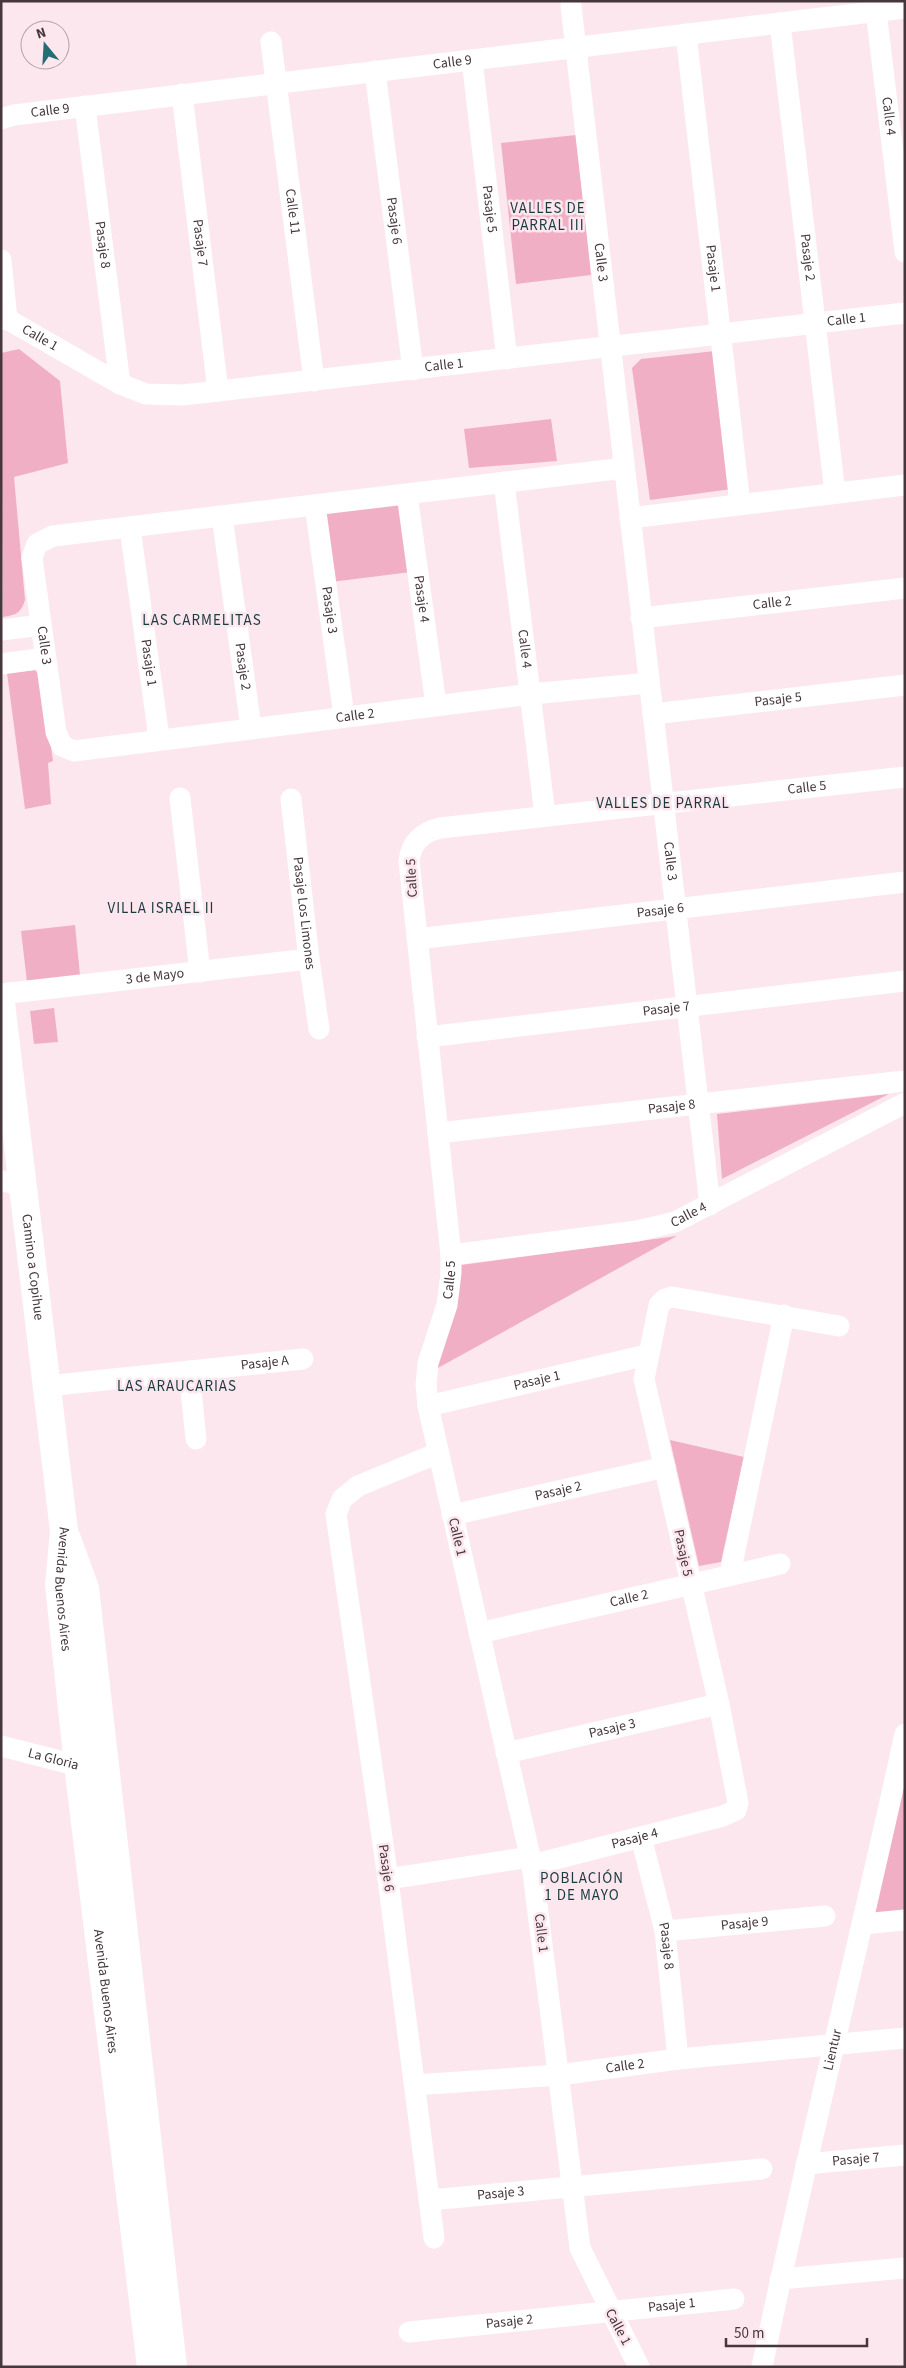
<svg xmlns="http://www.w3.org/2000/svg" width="906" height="2368" font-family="'Source Sans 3',sans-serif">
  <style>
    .green { fill: #f1afc5 }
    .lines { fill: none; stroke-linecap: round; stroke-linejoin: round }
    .street { stroke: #fff; stroke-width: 21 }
    .secondary { stroke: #fff; stroke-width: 28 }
    .labels { text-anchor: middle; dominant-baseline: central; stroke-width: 5; stroke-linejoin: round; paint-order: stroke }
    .street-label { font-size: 14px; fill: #45373b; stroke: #fde7ee }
    .neighbourhood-label { font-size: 15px; letter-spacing: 1px; fill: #193b40; stroke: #fde7ee }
  </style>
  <rect width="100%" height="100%" fill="#fde7ee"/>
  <g class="green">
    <path d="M576,135L591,275L516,284L501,143Z"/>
    <path d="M19,349L60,381L68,463L14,477L25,600C21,613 16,615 3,617L1,353Z"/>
    <path d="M715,351L732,489L650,500L632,368L641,359Z"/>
    <path d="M551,419L557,461L469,468L464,429Z"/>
    <path d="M402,499L411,572L331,582L321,510Z"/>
    <path d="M35,670L41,677L53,761L48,763L51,804L25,809L7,673Z"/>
    <path d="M75,925L80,975L27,982L21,931Z"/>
    <path d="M54,1008L58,1042L34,1044L30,1011Z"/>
    <path d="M889,1094L722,1179L717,1114Z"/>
    <path d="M677,1236L436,1369L461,1265Z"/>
    <path d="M670,1440L744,1457L721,1562L699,1566Z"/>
    <path d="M905,1757V1915L870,1919Z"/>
  </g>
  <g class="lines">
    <g class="street">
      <path id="s1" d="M571,6L710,1205"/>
      <path id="s2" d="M876,11L905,252"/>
      <path id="s3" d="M780,23L835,493"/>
      <path id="s4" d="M686,34L740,504"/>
      <path id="s5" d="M271,42L314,381"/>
      <path id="s6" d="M472,60L507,359"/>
      <path id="s7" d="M375,71L413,370"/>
      <path id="s8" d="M182,94L218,391"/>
      <path id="s9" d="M85,106L120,384"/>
      <path id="s10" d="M1,119L14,115L905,8"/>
      <path d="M1,260L7,319"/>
      <path id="s11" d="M1,320L7,319L120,384L146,394L183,395L905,313"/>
      <path id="s12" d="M624,468L53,536L37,544L32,558L56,732L62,746L74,751L531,694L649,683"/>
      <path id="s13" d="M504,482L545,815"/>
      <path id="s14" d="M407,494L436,705"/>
      <path id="s15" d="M315,505L344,716"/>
      <path id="s16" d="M222,516L251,728"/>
      <path d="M630,518L905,485"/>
      <path id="s17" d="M130,528L159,738"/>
      <path id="s18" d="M641,618L905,588"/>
      <path d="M1,630L41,625"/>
      <path d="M1,664L45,658"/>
      <path id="s19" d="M653,714L905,685"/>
      <path d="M180,798L200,972"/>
      <path id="s20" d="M291,799L309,959L319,1029"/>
      <path id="s21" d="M417,939L905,882"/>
      <path id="s22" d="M1,994L309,959"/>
      <path id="s23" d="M427,1037L905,981"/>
      <path id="s24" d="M438,1133L905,1081"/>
      <path d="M1,1181L23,1184"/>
      <path id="s25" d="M451,1255L637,1231L675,1222L905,1103"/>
      <path d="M189,1371L196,1439"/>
      <path id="s26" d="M47,1386L303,1359"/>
      <path id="s27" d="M428,1406L647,1355"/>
      <path id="s28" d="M452,1515L665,1467"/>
      <path d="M730,1574L784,1315"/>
      <path id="s29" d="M479,1633L780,1564"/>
      <path id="s30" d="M1,1746L91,1769"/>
      <path id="s31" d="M506,1753L719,1704"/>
      <path id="s32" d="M641,1837L665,1931L678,2059"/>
      <path id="s33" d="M532,1865L723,1816L736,1810L738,1803L719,1704L644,1379L659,1305L665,1299L672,1297L839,1326"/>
      <path d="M388,1879L530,1857"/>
      <path d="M863,1924L905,1920"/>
      <path id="s34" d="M665,1931L825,1916"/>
      <path id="s35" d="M415,2085L559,2075L678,2059L905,2038"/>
      <path id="s36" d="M806,2164L905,2155"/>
      <path id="s37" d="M430,2200L762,2169"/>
      <path d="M434,2238L388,1879L336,1514L342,1499L358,1486L438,1453"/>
      <path d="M780,2279L905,2268"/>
      <path id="s38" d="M409,2332L734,2299"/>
      <path id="s39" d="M639,2367L580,2248L532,1865L428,1406L426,1384L428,1363L447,1305L451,1273V1255L409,861C411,843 422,832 440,828L905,777"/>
      <path id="s40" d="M762,2367C806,2155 859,1945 905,1734"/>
    </g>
    <g class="secondary">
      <path id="s41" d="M1,1003L64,1531L59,1585L78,1765L151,2367"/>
      <path d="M67,1539L85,1588L173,2367"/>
    </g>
  </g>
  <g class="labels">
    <g class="street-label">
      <text stroke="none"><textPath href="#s10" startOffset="455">Calle 9</textPath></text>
      <text stroke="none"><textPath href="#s10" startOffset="50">Calle 9</textPath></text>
      <text stroke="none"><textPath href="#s2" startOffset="106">Calle 4</textPath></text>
      <text stroke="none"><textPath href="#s6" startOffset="150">Pasaje 5</textPath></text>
      <text stroke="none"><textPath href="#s5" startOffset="171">Calle 11</textPath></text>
      <text stroke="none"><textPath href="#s7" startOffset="151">Pasaje 6</textPath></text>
      <text stroke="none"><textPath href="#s8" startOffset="150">Pasaje 7</textPath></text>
      <text stroke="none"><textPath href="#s9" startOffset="140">Pasaje 8</textPath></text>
      <text stroke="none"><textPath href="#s3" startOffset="236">Pasaje 2</textPath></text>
      <text stroke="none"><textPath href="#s1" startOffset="258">Calle 3</textPath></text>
      <text stroke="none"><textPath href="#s4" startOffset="236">Pasaje 1</textPath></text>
      <text stroke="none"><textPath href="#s11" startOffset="869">Calle 1</textPath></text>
      <text stroke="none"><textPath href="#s11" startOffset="44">Calle 1</textPath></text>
      <text stroke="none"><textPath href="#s11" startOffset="464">Calle 1</textPath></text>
      <text stroke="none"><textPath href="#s14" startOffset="106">Pasaje 4</textPath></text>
      <text stroke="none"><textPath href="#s18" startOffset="132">Calle 2</textPath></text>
      <text stroke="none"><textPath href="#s15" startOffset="106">Pasaje 3</textPath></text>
      <text stroke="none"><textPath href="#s12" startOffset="696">Calle 3</textPath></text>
      <text stroke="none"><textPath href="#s13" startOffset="168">Calle 4</textPath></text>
      <text stroke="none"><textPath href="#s17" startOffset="136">Pasaje 1</textPath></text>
      <text stroke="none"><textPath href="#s16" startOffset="152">Pasaje 2</textPath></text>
      <text stroke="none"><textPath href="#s19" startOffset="126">Pasaje 5</textPath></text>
      <text stroke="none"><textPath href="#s12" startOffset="1095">Calle 2</textPath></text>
      <text stroke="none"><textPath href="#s39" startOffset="1958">Calle 5</textPath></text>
      <text stroke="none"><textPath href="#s1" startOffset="861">Calle 3</textPath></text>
      <text transform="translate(412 878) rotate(-93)">Calle 5</text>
      <text stroke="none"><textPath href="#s21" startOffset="245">Pasaje 6</textPath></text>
      <text stroke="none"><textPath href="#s20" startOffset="115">Pasaje Los Limones</textPath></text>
      <text stroke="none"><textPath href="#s22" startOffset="155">3 de Mayo</textPath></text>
      <text stroke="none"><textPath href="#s23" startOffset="241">Pasaje 7</textPath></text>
      <text stroke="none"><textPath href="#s24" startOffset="235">Pasaje 8</textPath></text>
      <text stroke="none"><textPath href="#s25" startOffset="242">Calle 4</textPath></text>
      <text stroke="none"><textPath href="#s41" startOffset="266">Camino a Copihue</textPath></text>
      <text stroke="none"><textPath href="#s39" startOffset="1119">Calle 5</textPath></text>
      <text stroke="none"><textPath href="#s26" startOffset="219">Pasaje A</textPath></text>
      <text stroke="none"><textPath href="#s27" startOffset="112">Pasaje 1</textPath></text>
      <text stroke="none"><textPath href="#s28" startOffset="109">Pasaje 2</textPath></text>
      <text transform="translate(457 1537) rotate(77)">Calle 1</text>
      <text transform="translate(683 1553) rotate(78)">Pasaje 5</text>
      <text stroke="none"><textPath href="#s29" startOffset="154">Calle 2</textPath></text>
      <text stroke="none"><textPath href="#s41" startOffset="590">Avenida Buenos Aires</textPath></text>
      <text stroke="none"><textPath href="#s31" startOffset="109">Pasaje 3</textPath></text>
      <text stroke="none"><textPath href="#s30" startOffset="54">La Gloria</textPath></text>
      <text stroke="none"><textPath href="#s33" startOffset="106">Pasaje 4</textPath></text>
      <text transform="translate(386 1868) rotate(82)">Pasaje 6</text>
      <text stroke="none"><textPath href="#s34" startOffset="80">Pasaje 9</textPath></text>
      <text transform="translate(541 1933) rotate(83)">Calle 1</text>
      <text stroke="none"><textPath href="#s32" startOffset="112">Pasaje 8</textPath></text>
      <text stroke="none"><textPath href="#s41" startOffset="995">Avenida Buenos Aires</textPath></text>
      <text stroke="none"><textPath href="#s40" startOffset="325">Lientur</textPath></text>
      <text stroke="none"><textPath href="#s35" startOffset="211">Calle 2</textPath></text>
      <text stroke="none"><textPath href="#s36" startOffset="50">Pasaje 7</textPath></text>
      <text stroke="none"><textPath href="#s37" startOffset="71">Pasaje 3</textPath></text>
      <text stroke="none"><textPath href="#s38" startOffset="264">Pasaje 1</textPath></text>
      <text stroke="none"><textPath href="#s38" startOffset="101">Pasaje 2</textPath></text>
      <text transform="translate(618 2327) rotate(62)">Calle 1</text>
    </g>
    <g class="neighbourhood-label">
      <text x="548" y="208">VALLES DE<tspan x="548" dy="17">PARRAL III</tspan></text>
      <text x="202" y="620">LAS CARMELITAS</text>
      <text x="663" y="803">VALLES DE PARRAL</text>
      <text x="161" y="908">VILLA ISRAEL II</text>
      <text x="177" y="1386">LAS ARAUCARIAS</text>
      <text x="582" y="1878">POBLACIÓN<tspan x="582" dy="17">1 DE MAYO</tspan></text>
    </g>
  </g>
  <rect width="906" height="2368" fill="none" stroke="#45373b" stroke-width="5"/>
  <g transform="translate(45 45) rotate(342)"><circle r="24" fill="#fde7ee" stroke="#b3a1a6"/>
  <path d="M0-4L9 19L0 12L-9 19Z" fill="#236d76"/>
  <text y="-8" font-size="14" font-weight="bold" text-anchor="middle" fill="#45373b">N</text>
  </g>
  <path d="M726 2338v8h141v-8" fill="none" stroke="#45373b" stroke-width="2.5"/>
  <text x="734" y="2338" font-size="15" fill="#45373b" stroke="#fde7ee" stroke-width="4" paint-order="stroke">50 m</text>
</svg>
